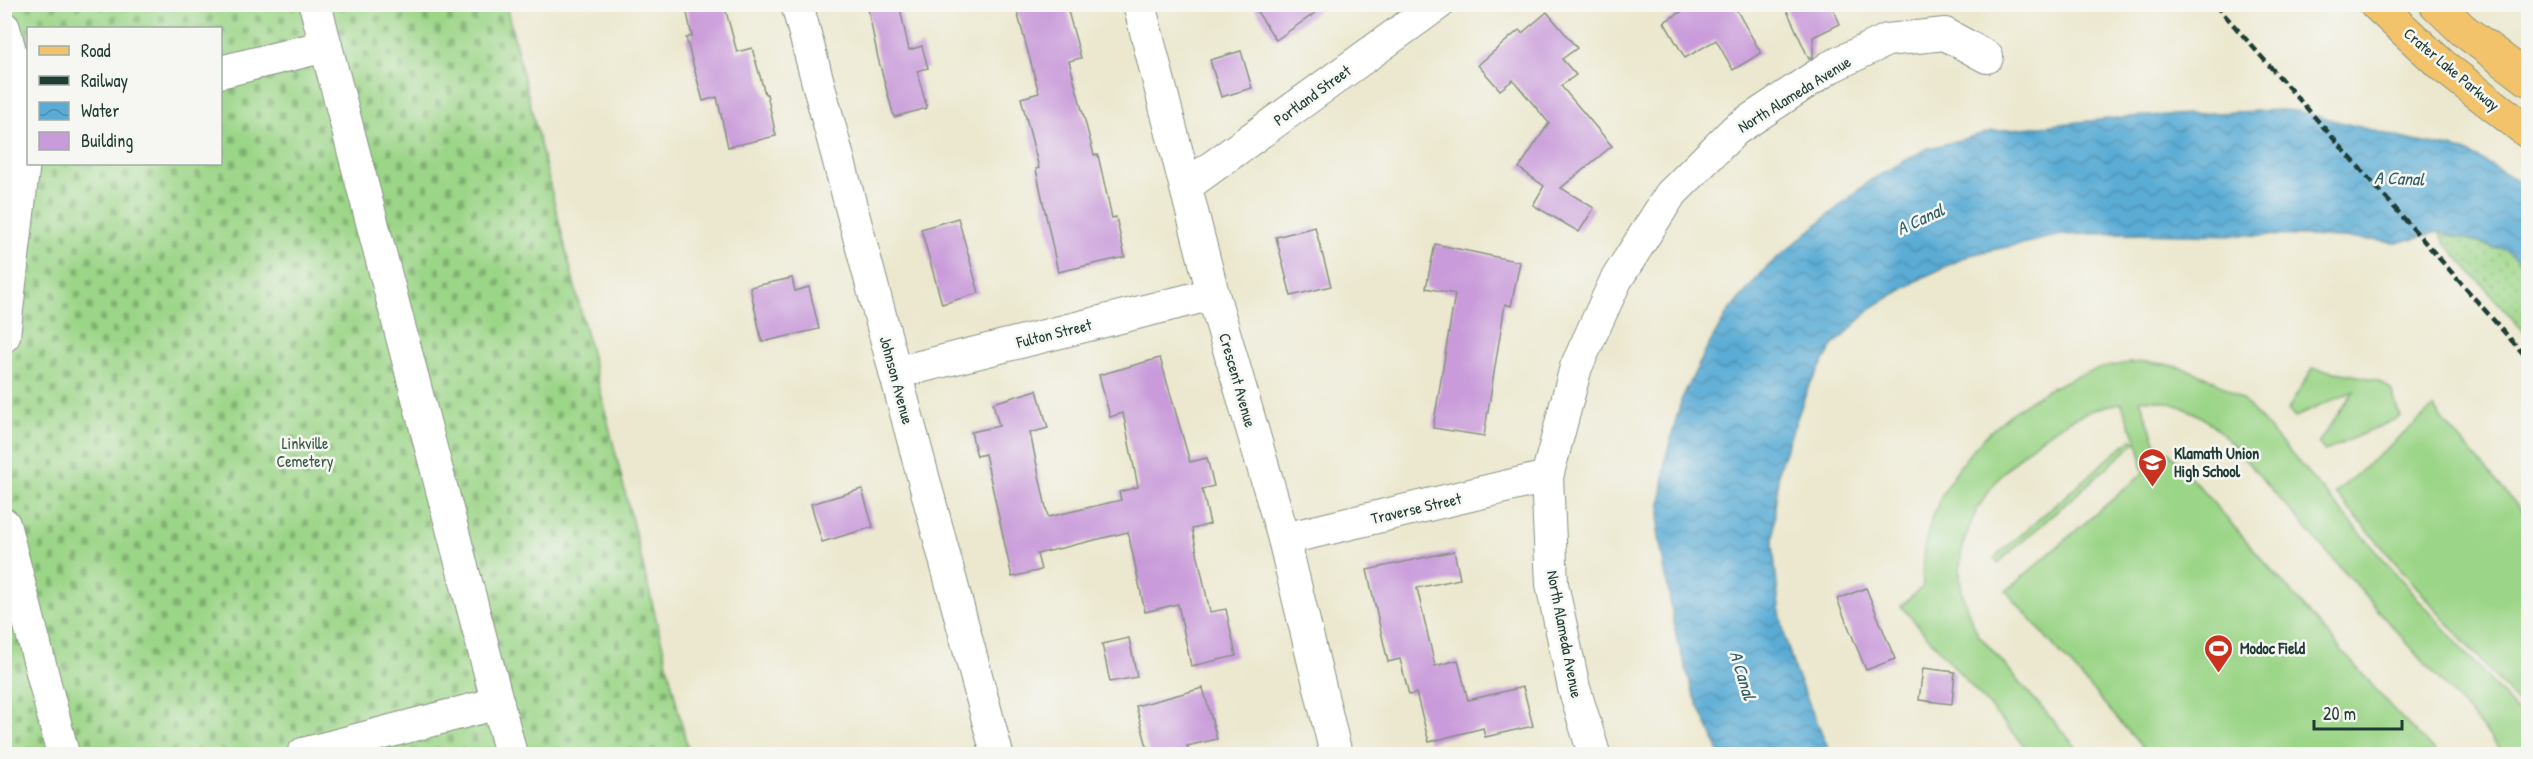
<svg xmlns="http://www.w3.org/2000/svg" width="2533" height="759" font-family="'Patrick Hand',sans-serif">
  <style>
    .grass { fill: url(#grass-dots); stroke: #5d895e; stroke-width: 1.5 }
    .cemetery { fill: url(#cemetery-stones); stroke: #5d895e; stroke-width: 1.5; fill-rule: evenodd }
    .garden { fill: #9bd587; stroke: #5d895e; stroke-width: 1.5 }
    .water { fill: url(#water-waves); stroke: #3c7484; stroke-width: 1.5 }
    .building { fill: #c99bda }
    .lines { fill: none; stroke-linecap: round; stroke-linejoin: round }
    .minor-casing { stroke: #869282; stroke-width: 34 }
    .primary-casing { stroke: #869282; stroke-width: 35 }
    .minor { stroke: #fff; stroke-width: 32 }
    .primary { stroke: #f2c36a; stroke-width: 33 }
    .rail { stroke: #1f3d34; stroke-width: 4.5; stroke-dasharray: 9 4.5; stroke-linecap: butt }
    .labels { text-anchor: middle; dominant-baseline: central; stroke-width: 5; stroke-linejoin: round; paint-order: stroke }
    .street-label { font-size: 16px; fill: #1f3d34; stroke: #f6f6f2 }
    .park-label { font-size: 16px; fill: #385b45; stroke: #f6f6f2 }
    .poi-label { font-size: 16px; font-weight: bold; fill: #1f3d34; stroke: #f6f6f2; text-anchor: start }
    .water-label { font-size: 18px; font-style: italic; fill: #315e64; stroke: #f6f6f2 }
  </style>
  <defs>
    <pattern id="grass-dots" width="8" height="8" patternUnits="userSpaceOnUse" patternTransform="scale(1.5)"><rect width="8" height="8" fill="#9bd587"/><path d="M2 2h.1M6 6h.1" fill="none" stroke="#7eae6f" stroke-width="1.8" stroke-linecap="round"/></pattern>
    <pattern id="cemetery-stones" width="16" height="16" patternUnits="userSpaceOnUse" patternTransform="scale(1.5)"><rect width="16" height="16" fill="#9bd587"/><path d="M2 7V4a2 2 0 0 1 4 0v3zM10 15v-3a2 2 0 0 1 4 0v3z" fill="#7eae6f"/></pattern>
    <pattern id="water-waves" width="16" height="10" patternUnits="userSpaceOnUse" patternTransform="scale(1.5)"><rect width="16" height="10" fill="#5aacd5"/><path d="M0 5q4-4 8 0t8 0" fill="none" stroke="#4a8dae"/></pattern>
  </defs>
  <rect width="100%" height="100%" fill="#f6f6f2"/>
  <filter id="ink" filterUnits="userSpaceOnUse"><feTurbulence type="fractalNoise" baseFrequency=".0167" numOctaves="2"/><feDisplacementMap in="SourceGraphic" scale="12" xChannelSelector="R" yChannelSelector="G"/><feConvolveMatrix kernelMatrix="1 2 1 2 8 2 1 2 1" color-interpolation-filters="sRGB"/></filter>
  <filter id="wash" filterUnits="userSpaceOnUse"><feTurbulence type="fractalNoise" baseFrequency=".008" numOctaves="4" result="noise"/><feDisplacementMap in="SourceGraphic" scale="24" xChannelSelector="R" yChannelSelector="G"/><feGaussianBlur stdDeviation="1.35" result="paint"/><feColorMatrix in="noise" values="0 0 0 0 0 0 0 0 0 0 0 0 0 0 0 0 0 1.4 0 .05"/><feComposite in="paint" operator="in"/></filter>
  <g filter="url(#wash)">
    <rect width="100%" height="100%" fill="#ece8cf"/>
    <path class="grass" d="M2439,232L2506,250L2528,267V336L2446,244Z"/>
    <path class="cemetery" d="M4,5H506L689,754H5ZM28,28H220V164H28Z"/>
    <g class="garden">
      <path d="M2148,362C2186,365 2222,380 2250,407L2528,724V754H2505L2221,432C2200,413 2168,397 2140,400L2156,444L2164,454L2168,451L2392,708L2437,754H2148L2006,591L2143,473L2140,449L2121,403C2049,413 1963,492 1960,568C1959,590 1968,614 1978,634L2082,754H2031L1901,606L1923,586C1913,471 2038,363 2148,362Z"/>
      <path d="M2313,368L2364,377L2378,381L2391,389L2400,417L2325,451L2318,443L2354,391L2295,417L2288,409Z"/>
      <path d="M2433,408L2528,518V715L2335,493Z"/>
      <path d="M2131,439L2135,443L1998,563L1994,558Z"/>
    </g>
    <path class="water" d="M2280,110L2298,111L2405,139L2465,151L2528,186V267L2506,250L2439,232L2399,242L2310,236L2127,233L2062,235L1970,255L1922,278L1874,306L1832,347L1808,388L1779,468L1775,508L1773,544L1779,607L1785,637L1795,671L1831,754H1720L1694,695L1677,640L1658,531L1666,457L1682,398L1706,350L1728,312L1768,266L1869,181L1926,149L1993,131L2127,117Z"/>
    <g id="blocks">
      <g class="building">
        <path d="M685,4H724L737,52L752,48L765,94H767L776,136L728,147L717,97L703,101L686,38L692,36Z"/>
        <path d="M888,4H899L909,50L922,46L928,68L917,71L927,108L894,117L878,58L868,9Z"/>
        <path d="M1015,4H1066L1081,58L1069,61L1094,155H1098L1112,218L1116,217L1125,257L1058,272L1036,169L1039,168L1021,98L1039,93Z"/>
        <path d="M1252,4H1328L1276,40Z"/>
        <path d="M1694,4H1733L1761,53L1733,70L1716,40L1685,58L1664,22Z"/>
        <path d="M1784,4H1831L1840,24L1813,37V57L1809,59Z"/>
        <path d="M1547,12L1577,48L1562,59L1576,75L1561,86L1612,146L1561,188L1594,208L1579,232L1533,205L1544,186L1519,168L1549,123L1513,80L1500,90L1478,65L1519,30L1522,33Z"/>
        <path d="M1241,51L1252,88L1221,97L1210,60Z"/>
        <path d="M958,218L979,293L942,304L921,229Z"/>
        <path d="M1315,227L1331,286L1291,296L1276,237Z"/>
        <path d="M1435,244L1520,262L1511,306L1505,304L1484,436L1433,428L1455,294L1426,288Z"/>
        <path d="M792,278L795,291L809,287L819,329L762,342L750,287Z"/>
        <path d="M1160,358L1190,462L1207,458L1214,486L1202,489L1210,524L1192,529L1210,612L1226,609L1236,656L1191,666L1178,604L1145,612L1128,532L1037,554L1041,570L1012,577L985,454L977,456L971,432L999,426L993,403L1037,390L1048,428L1030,433L1048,517L1121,500L1119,492L1138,487L1123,413L1110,417L1099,375Z"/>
        <path d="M862,489L873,527L822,542L811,504Z"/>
        <path d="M1454,551L1460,579L1417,588L1435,666L1458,660L1468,700L1523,687L1533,726L1485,737L1483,728L1429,742L1416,693L1409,695L1400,659L1388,662L1367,570Z"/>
        <path d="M1866,588L1895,659L1866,670L1837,599Z"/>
        <path d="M1129,638L1137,677L1110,682L1102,644Z"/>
        <path d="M1923,668L1955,672L1952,704L1919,700Z"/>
        <path d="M1203,688L1217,739L1187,746L1190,754H1149L1136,706Z"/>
      </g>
    </g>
  </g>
  <g filter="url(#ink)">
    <use href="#blocks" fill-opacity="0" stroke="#869282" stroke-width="1.5"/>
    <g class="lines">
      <defs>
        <g id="minor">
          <path d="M315,4L511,754"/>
          <path d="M797,4L997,754"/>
          <path d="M1139,4L1213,294L1284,539L1336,754"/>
          <path d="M4,28L28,119"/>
          <path d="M220,72L326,46"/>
          <path d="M1186,186L1438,4"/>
          <path d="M4,336L28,127"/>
          <path d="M895,373L1213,294"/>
          <path d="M4,524L63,754"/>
          <path d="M1284,539L1547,477"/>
          <path d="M303,754L498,703"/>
          <path d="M1594,754L1574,688L1552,584L1547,477L1576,367L1616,280L1670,195L1735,130L1830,67L1887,40L1945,34L1987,57"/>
        </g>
        <g id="primary">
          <path d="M2376,4L2443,66L2528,132"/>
          <path d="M2436,4L2463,30L2528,79"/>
        </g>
      </defs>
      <use href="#minor" class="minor-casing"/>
      <use href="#primary" class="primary-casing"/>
      <use href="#minor" class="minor"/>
      <use href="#primary" class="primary"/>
      <path class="rail" d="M2215,4L2528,359"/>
    </g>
  </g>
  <defs>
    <symbol id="school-pin" viewBox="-11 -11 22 30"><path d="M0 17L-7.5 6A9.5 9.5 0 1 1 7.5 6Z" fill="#c8321e" stroke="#f6f6f2"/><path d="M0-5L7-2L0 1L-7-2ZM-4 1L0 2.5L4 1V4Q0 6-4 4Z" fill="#fff"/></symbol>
    <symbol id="stadium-pin" viewBox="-11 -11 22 30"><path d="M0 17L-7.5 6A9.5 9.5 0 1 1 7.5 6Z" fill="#c8321e" stroke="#f6f6f2"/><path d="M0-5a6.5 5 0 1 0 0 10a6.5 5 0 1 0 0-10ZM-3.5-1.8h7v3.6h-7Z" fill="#fff"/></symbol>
  </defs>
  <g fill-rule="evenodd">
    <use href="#school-pin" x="2136" y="446" width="33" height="45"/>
    <use href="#stadium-pin" x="2202" y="632" width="33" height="45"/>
  </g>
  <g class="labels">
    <g class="street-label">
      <text transform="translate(2452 69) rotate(40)">Crater Lake Parkway</text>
      <text transform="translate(1794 94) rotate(-32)">North Alameda Avenue</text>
      <text transform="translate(1312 95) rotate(-36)">Portland Street</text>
      <text transform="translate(1054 333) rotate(-14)">Fulton Street</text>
      <text transform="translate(897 380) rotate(75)">Johnson Avenue</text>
      <text transform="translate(1238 380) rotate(74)">Crescent Avenue</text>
      <text transform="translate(1416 508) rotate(-13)">Traverse Street</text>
      <text transform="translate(1565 634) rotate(79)">North Alameda Avenue</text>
    </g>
    <g class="park-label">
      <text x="305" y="443">Linkville<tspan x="305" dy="18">Cemetery</tspan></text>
    </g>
    <g class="poi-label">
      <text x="2174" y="453">Klamath Union<tspan x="2174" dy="18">High School</tspan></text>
      <text x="2240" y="648">Modoc Field</text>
    </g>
    <g class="water-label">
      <text transform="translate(2399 178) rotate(2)">A Canal</text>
      <text transform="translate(1920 219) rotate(-25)">A Canal</text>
      <text transform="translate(1743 675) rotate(73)">A Canal</text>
    </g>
  </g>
  <rect width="2533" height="759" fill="none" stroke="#f6f6f2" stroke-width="24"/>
  <rect x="27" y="27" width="195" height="138" fill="#f6f6f2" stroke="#a0aca6" stroke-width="1.5"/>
  <rect x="39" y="46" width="30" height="9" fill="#f2c36a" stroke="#a0aca6" stroke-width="1.5"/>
  <text x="81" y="57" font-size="18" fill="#1f3d34">Road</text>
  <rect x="39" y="76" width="30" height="9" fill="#1f3d34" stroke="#a0aca6" stroke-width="1.5"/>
  <text x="81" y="87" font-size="18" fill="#1f3d34">Railway</text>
  <rect x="39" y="102" width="30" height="18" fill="url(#water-waves)" stroke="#a0aca6" stroke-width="1.5"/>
  <text x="81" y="117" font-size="18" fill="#1f3d34">Water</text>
  <rect x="39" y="132" width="30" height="18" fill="#c99bda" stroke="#a0aca6" stroke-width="1.5"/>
  <text x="81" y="147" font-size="18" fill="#1f3d34">Building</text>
  <path d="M2314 720v9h88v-9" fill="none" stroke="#1f3d34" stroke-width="3"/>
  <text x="2323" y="720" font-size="18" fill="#1f3d34" stroke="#f6f6f2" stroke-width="4.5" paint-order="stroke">20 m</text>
</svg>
